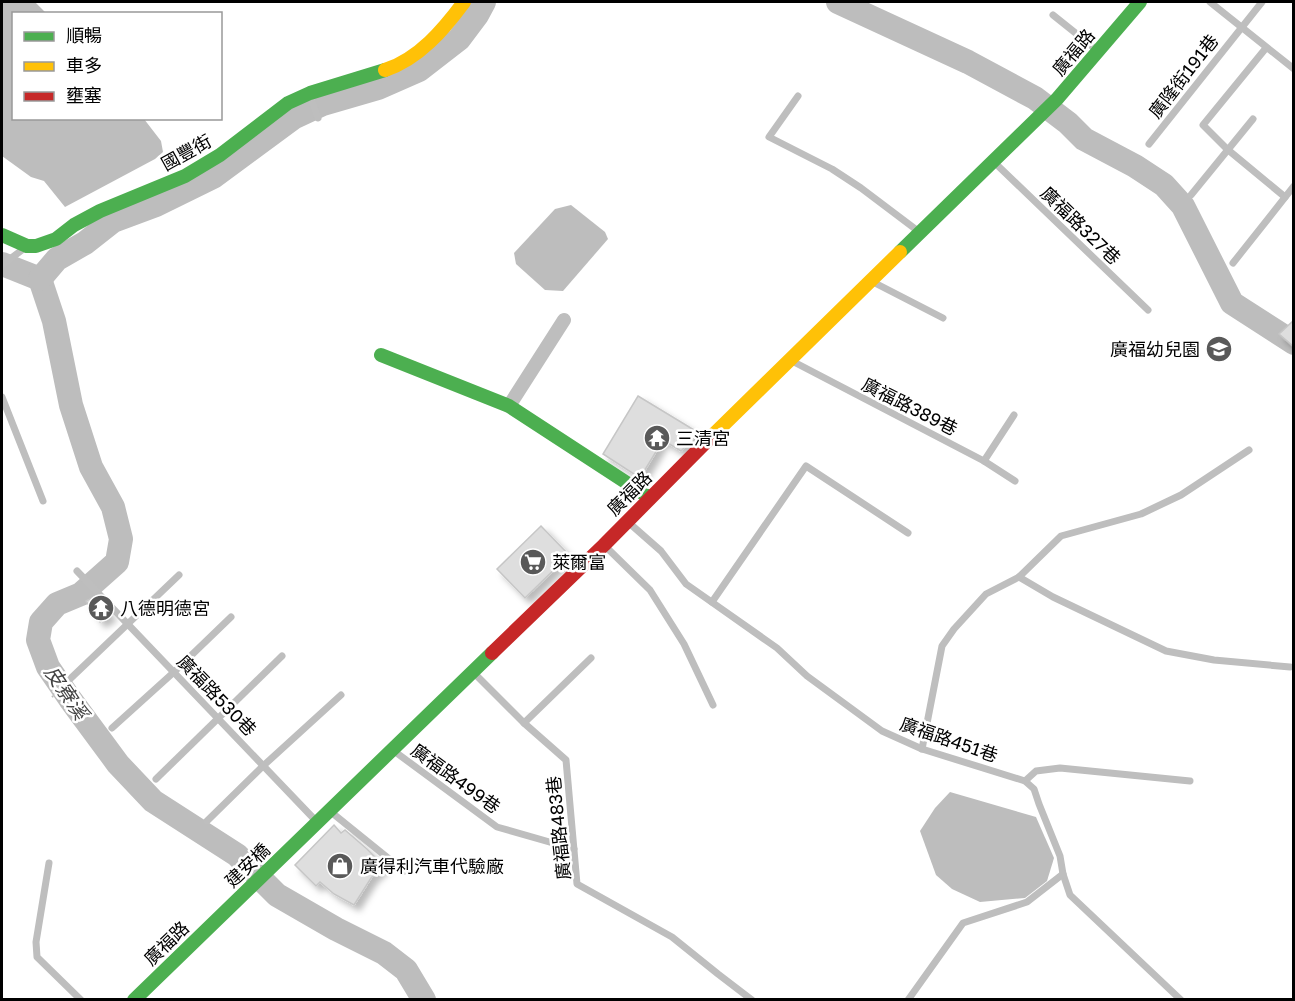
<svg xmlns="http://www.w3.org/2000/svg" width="1295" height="1001" font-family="'Golos Text','Noto Sans TC',sans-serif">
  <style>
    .water { fill: #bdbdbd }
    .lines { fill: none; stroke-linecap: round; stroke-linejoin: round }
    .river { stroke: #bdbdbd; stroke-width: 24 }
    .building { fill: #dedede; stroke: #c6c6c6; stroke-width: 1.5; filter: url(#shadow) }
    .path { stroke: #b9b9b9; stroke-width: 2; stroke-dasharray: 1.5 3; stroke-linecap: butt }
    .lane { stroke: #bebebe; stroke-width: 7 }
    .street { stroke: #bebebe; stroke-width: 14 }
    .fast { stroke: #4caf50; stroke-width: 14 }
    .slow { stroke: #ffc107; stroke-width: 14 }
    .jam { stroke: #c62828; stroke-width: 14 }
    .labels { text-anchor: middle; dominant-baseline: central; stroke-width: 5; stroke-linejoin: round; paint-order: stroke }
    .street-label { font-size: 18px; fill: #000; stroke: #fff }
    .poi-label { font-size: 18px; fill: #000; stroke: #fff; text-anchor: start }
    .water-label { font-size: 20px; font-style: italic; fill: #424242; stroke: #fff }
  </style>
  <defs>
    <filter id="shadow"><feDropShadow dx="5.5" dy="5.5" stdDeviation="3" flood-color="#0004"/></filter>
  </defs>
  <rect width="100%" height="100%" fill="#fff"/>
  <g class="water">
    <path d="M2,2H35L46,13L14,14V118L144,119L161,141L163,152L155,159L65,207L44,181L31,177L2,156Z"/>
    <path d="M571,205L605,232L608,239L563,291L545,290L516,264L514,253L555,209Z"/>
    <path d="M950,792L1036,817L1054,858L1047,881L1025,898L980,902L952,889L936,875L920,831L935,808Z"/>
  </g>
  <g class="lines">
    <g class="river">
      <path d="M838,2L968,62L1035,98L1068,123L1084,139L1135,166L1164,185L1183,206L1232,303L1294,343"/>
      <path d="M2,264L40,279"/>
      <path d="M40,279L54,321L71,405L91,467L113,507L121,539L117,562L81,594L57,604L41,622L38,640L48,667L70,699L118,764L153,801L237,855L277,895L336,929L384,953L406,970L424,1000"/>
      <path d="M40,279L57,259L85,243L113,221L156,205L213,177L293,118L323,104L378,88L419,70L459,39L477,15L484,2"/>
    </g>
  </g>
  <g class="building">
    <path d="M1293,321V346L1279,334Z"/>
    <path d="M638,396L699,433L681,451L663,440L640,478L603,454Z"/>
    <path d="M541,526L569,555L525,598L497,569Z"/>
    <path d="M94,597L111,615L100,622L86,601Z"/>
    <path d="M334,825L341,833L345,830L367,849L384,866L371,878L354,905L334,894L320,882L316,886L295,865Z"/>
  </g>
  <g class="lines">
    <path class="path" d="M52,697L63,687"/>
    <g class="lane">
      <path d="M1210,2L1294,69"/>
      <path d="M1053,15L1098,51"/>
      <path d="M1266,48L1203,125L1227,149L1285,197"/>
      <path d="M310,96L318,118"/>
      <path d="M798,96L769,137L832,169L861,188L918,231"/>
      <path d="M1149,144L1262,2"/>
      <path d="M995,163L1148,310"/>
      <path d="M1191,195L1253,119"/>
      <path d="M1233,263L1294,186"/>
      <path d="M2,265L26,247"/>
      <path d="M871,281L943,318"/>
      <path d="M792,361L984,461L1015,481"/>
      <path d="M2,397L43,501"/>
      <path d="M984,461L1014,415"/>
      <path d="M628,522L661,551L686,584L777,648L807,676L882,731L922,749L1025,781L1034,789L1039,804L1060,856L1063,874L1070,895L1181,1000"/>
      <path d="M604,545L650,590L684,644L713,705"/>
      <path d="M77,571L317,822"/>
      <path d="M1019,577L1053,597L1166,651L1214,660L1290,667"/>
      <path d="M712,602L806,466L908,533"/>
      <path d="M474,673L524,723L566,760L577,884L672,937L718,974L752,1000"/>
      <path d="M70,679L179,575"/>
      <path d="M524,723L591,658"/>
      <path d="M112,728L174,672L231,617"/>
      <path d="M922,749L942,646L954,629L986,594L1019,577L1061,536L1141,514L1181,495L1249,450"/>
      <path d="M394,751L497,827L574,849"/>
      <path d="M156,779L282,656"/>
      <path d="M1025,781L1036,771L1060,768L1190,781"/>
      <path d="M331,812L404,871"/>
      <path d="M207,821L263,766L341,695"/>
      <path d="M49,863L36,942L37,957L81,1000"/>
      <path d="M908,1000L963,923L1027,902L1063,874"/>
    </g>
    <path class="street" d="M509,406L564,320"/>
    <g class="fast">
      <path d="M2,235L27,246H36L56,239L74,225L100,211L185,176L220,155L288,103L310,93L385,70"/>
      <path d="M900,252L1057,99L1140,2"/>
      <path d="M381,355L509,406L650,498"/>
      <path d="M134,1000L492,653"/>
    </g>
    <g class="slow">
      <path d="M385,70C419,59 444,29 464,2"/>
      <path d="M709,439L900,252"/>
    </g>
    <path class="jam" d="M492,653L604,545L709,439"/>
  </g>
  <defs>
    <symbol id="school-disc" viewBox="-11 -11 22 22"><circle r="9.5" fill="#595959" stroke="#fff"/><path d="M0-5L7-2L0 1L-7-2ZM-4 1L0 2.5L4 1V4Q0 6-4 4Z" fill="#fff"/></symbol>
    <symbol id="temple-disc" viewBox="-11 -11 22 22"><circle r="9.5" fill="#595959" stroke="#fff"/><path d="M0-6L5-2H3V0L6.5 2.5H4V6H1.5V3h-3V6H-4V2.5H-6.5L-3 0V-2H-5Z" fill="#fff"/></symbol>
    <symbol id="supermarket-disc" viewBox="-11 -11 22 22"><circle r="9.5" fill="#595959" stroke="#fff"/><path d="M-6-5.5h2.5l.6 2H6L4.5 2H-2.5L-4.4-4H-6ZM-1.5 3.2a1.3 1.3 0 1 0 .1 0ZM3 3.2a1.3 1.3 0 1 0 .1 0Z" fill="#fff"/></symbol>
    <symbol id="shop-disc" viewBox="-11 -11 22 22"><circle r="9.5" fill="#595959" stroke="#fff"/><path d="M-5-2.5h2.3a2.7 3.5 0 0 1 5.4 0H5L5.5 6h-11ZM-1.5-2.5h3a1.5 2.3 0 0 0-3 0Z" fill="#fff"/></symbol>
  </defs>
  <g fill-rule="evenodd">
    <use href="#school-disc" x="1204" y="334" width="30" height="30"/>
    <use href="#temple-disc" x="642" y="423" width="30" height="30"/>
    <use href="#supermarket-disc" x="518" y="547" width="30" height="30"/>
    <use href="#temple-disc" x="86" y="593" width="30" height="30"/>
    <use href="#shop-disc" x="325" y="851" width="30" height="30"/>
  </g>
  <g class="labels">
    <g class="street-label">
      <text transform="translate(1073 52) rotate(-50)">廣福路</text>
      <text transform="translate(1183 76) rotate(-52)">廣隆街191巷</text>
      <text transform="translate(186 152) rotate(-29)">國豐街</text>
      <text transform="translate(1081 225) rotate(44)">廣福路327巷</text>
      <text transform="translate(910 406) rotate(27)">廣福路389巷</text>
      <text transform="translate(629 493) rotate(-45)">廣福路</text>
      <text transform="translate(217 695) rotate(46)">廣福路530巷</text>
      <text transform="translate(949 739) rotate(19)">廣福路451巷</text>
      <text transform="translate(456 778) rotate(36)">廣福路499巷</text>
      <text transform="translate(558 828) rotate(-96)">廣福路483巷</text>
      <text transform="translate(247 865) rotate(-44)">建安橋</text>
      <text transform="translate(166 943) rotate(-44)">廣福路</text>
    </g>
    <g class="poi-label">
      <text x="1200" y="349" text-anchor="end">廣福幼兒園</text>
      <text x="676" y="438">三清宮</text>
      <text x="552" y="562">萊爾富</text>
      <text x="120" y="608">八德明德宮</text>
      <text x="360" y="866">廣得利汽車代驗廠</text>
    </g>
    <g class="water-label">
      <text transform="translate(67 692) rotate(56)">皮寮溪</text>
    </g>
  </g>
  <rect width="1295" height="1001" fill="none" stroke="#000000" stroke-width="6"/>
  <rect x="12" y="12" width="210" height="108" fill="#ffffff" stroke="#999999" stroke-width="1.5"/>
  <rect x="24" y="32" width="30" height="9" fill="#4caf50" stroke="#999999" stroke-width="1.5"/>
  <text x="66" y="42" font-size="18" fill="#000000">順暢</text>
  <rect x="24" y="62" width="30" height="9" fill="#ffc107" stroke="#999999" stroke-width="1.5"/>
  <text x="66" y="72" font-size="18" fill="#000000">車多</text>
  <rect x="24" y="92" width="30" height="9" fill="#c62828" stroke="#999999" stroke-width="1.5"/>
  <text x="66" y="102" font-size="18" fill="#000000">壅塞</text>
</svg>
